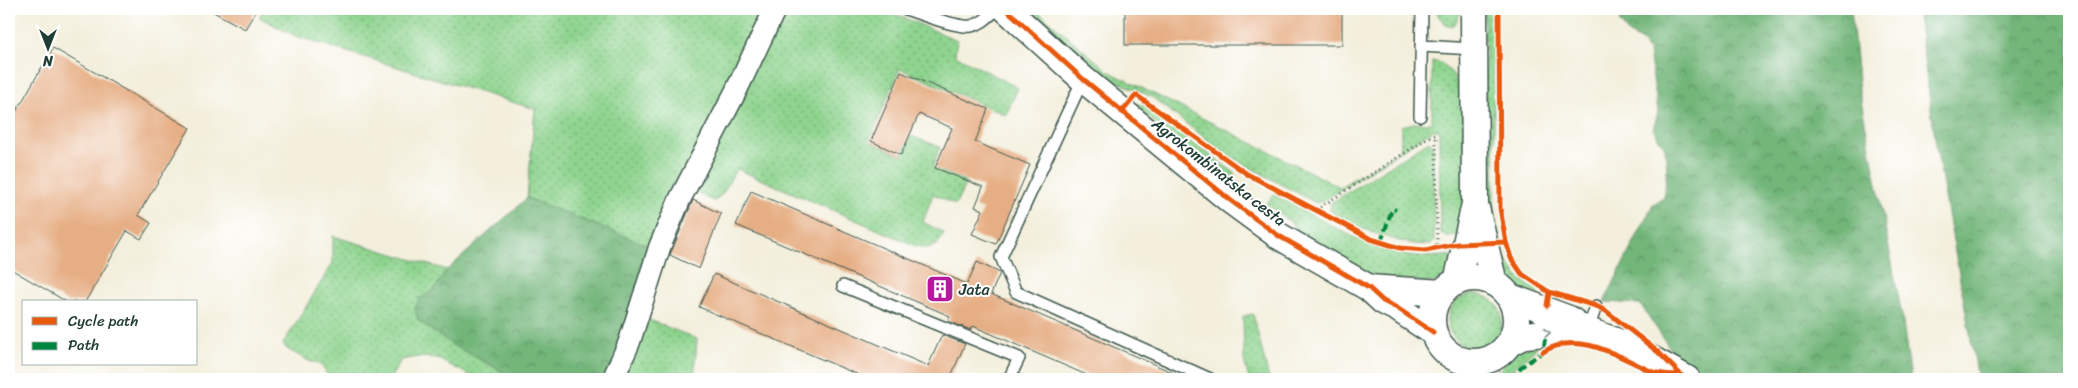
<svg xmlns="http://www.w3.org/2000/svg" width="2078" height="388" font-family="Sriracha,sans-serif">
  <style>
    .grass { fill: url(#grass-dots); stroke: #568861 }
    .forest { fill: url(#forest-crowns); stroke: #487a56 }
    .building { fill: #e6ae84 }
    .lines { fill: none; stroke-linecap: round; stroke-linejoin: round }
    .service-casing { stroke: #3f584d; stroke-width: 14 }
    .minor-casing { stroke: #3f584d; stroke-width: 24 }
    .tertiary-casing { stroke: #3f584d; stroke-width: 29 }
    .path { stroke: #3f584d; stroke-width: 3; stroke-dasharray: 1 4; stroke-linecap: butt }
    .service { stroke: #fff; stroke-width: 11 }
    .minor { stroke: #fff; stroke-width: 21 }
    .tertiary { stroke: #fff; stroke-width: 26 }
    .quiet { stroke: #00873e; stroke-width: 4; stroke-dasharray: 8 4; stroke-linecap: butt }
    .cycleway-casing { stroke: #fff; stroke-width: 8 }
    .cycleway { stroke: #e8590c; stroke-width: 5 }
    .oneway { stroke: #8f9e9a }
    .labels { text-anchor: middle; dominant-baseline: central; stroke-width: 4; stroke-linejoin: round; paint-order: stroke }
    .street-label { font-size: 16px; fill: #1f3d34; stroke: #fff }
    .poi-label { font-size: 16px; fill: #1f3d34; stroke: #fff; text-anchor: start }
  </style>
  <defs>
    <pattern id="grass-dots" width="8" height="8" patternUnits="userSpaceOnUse" patternTransform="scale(1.25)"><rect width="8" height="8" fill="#8ed48e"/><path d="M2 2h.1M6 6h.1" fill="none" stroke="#73ad75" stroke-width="1.8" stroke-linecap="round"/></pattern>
    <pattern id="forest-crowns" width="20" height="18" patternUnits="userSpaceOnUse" patternTransform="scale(1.25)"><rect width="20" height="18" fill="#72b679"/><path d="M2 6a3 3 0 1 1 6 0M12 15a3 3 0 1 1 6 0" fill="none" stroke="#5d9564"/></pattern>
  </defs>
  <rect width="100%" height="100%" fill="#fff"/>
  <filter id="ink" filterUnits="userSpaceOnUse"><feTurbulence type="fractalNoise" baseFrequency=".02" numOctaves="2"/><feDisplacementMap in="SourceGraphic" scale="10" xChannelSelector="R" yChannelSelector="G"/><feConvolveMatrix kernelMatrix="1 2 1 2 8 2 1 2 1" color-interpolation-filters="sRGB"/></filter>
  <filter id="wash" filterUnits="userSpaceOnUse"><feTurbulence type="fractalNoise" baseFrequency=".0096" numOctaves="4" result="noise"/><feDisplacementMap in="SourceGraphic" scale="20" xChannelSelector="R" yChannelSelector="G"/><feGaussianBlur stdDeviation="1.12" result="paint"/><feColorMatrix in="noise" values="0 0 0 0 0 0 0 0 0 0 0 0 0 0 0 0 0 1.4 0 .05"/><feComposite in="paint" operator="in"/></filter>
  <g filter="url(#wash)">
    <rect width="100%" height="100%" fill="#f3efdc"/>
    <g class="grass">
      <path d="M264,9H763L652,247L527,198L535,109L295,36L259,17Z"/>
      <path d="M781,9H883L957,40L955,55L1018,88L1006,115L900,69L869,141L902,156L911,136L940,147L932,168L966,182L956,205L933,194L923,222L944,233L937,245L926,248L916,246L737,169C728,180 726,194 714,201L698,194L696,186Z"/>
      <path d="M1025,9H1035L1108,71L1340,187L1396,153L1401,146V126L1414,123H1432V61L1441,63L1452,73L1456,79L1463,101L1465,204L1460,237L1445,236L1440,232L1439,130H1433L1323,201L1316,203L1227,155L1152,97L1094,71Z"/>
      <path d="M1435,9H1462L1454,26H1448L1440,18Z"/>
      <path d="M1484,9H1494V199L1496,223L1494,230L1488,227Z"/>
      <path d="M1137,104L1143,105L1236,174L1233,179L1203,162L1134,106Z"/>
      <path d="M1429,141L1433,146L1434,241L1431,244C1410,249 1345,225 1330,210L1331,203Z"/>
      <path d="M1274,194C1317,217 1362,247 1410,256C1425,258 1441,256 1456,255L1449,274L1433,283L1375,277L1302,236L1289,221L1266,204Z"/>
      <path d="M333,236L447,270L434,290L419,300L418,320C448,344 482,360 515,379H477L436,358L418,357L401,360L390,379H331C324,373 322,360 311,362L287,349L283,344L333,263Z"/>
      <path d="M1496,255L1503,256L1519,278L1538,292L1541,302C1518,289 1504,282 1496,255Z"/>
      <circle cx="1475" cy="321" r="27"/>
      <path d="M1253,314L1269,379H1249L1244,360L1243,316Z"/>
      <path d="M642,317L697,339L694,379H620Z"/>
      <path d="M1537,346C1533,356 1513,362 1506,379H1496L1501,368L1518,349Z"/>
    </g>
    <g class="forest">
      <path d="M1617,9H1851L1859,90L1902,316L1911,379H1708L1674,354L1640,304L1604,302L1653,204L1664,198L1667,168L1665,148L1653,129L1658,112L1649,51L1639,39L1629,34L1620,23Z"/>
      <path d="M1917,9H2069V379H1978L1937,152Z"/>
      <path d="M527,198L652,247L608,379H515L479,358L454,346L418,320L415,308L419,299L434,290L447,270Z"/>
    </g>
    <g id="blocks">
      <g class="building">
        <path d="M208,9H257L245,29Z"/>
        <rect x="1125" y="9" width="217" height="36"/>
        <path d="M53,48L190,128L138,215L151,223L141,239L127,231L85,302H67L9,268V124Z"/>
        <path d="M901,72L988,109L975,142L1030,165L996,244L972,234L983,210L975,207L983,187L935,168L952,128L919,114L901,155L871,141Z"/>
        <path d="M751,191L967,284L977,262L1000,273L991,294L1188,379H1096L973,326L971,330L948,321L950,316L736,225Z"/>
        <path d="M693,200L721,214L699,269L670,255Z"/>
        <path d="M714,274L928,366L942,335L965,344L951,376L959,379H868L699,307Z"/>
      </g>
    </g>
  </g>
  <g filter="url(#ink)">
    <use href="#blocks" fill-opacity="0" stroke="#3f584d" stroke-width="1"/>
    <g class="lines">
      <defs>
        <g id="service">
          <path d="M906,9C921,14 957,28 971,26C982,24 989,16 997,9"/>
          <path d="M1421,46L1474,49"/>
          <path d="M1083,79L1001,257L1016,292L1210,379"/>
          <path d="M1420,116L1422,9"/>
          <path d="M843,286L1019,358L1009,379"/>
          <path d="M1588,330L1596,306"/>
        </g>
        <path id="minor" d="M613,379L629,343L660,246L680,199L736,91L775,9"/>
        <g id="tertiary">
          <path d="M1006,9L1083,79L1230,200L1279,236L1369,288L1383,301L1397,308L1433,332"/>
          <path d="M1476,208L1494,283"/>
          <circle cx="1474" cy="320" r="42"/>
          <path d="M1457,282L1475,204L1474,9"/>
          <path d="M1369,288L1442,293"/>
          <path d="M1510,297L1569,319L1583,329L1626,345L1687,379"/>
          <path d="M1511,342L1525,335L1583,329"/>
        </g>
      </defs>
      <use href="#service" class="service-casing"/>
      <use href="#minor" class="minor-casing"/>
      <use href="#tertiary" class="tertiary-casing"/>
      <path class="path" d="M1316,210L1431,136L1436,135L1437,248"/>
      <use href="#service" class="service"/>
      <use href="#minor" class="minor"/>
      <use href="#tertiary" class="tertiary"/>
      <g class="quiet">
        <path d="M1381,242L1391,212L1393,209L1396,210"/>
        <path d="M1512,379L1521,367L1543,352L1545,339"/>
      </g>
      <defs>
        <g id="cycleway">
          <path d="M1006,9L1083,79L1230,200L1279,236L1369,288L1383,301L1397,308L1433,332"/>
          <path d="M1499,9L1500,208L1506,242L1511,258L1522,274L1549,292L1547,306"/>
          <path d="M1122,112L1136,95L1247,174L1371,239L1400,248L1425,250L1458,244L1506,242"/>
          <path d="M1549,292L1596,306L1606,311L1658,352L1681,375"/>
          <path d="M1543,352C1574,333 1607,350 1636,364C1643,367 1650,372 1657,373C1665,375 1673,375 1681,375"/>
        </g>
      </defs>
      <use href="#cycleway" class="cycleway-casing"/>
      <use href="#cycleway" class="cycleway"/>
    </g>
    <defs><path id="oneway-chevron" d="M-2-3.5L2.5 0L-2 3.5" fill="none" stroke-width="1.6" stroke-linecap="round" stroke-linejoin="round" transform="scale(1.25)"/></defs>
    <use class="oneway" href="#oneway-chevron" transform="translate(1547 333) rotate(-4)"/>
  </g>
  <defs>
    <symbol id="building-square" viewBox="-11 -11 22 22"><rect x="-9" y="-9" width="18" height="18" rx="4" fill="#b5179e" stroke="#fff"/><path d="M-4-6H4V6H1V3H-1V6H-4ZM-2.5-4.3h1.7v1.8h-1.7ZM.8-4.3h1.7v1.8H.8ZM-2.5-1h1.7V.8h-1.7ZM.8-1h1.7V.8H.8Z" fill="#fff"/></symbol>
  </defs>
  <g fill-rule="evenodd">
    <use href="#building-square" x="924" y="273" width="32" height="32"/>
  </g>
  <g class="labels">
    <g class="street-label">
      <text transform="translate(1219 172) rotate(38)">Agrokombinatska cesta</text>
    </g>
    <g class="poi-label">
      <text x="959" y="289">Jata</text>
    </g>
  </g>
  <rect width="2078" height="388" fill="none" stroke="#fff" stroke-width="30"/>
  <rect x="22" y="300" width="175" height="65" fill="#ffffff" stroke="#a5b1ae"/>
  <rect x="32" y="317" width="25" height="8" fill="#e8590c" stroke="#a5b1ae"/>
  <text x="68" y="326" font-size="15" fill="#1f3d34">Cycle path</text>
  <rect x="32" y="342" width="25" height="8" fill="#00873e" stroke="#a5b1ae"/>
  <text x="68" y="350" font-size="15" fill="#1f3d34">Path</text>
  <g transform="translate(48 48) rotate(180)" stroke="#ffffff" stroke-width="4" paint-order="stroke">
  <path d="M0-4L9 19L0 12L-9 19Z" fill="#1f3d34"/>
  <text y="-8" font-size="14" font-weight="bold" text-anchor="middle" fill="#1f3d34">N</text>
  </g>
</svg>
